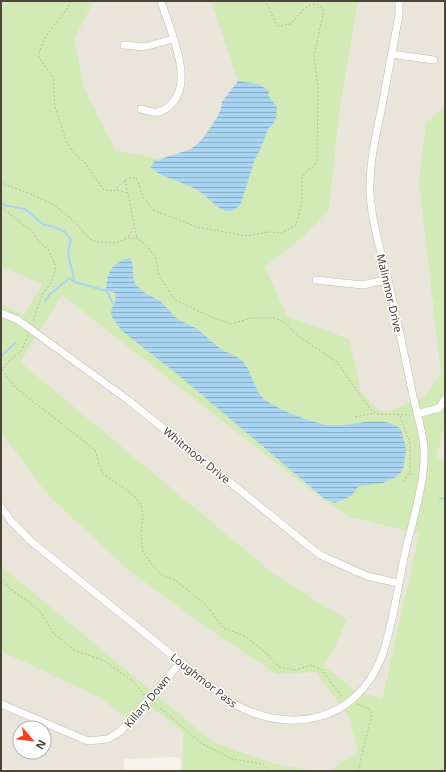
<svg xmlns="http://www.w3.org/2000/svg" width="446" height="772" font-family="'Noto Sans',sans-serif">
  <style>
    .residential { fill: #eae5da; fill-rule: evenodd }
    .green { fill: #d2eab5; fill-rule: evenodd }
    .water { fill: url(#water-rules) }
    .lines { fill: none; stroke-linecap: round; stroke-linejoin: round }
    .stream { stroke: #a9d4f2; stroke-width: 2 }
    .minor-casing { stroke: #c2bbae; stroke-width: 8 }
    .path { stroke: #c4b79f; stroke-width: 1; stroke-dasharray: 2 2; stroke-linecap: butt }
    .minor { stroke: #fff; stroke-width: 7 }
    .labels { text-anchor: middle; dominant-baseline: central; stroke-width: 3; stroke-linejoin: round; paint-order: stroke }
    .street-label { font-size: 11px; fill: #4b4439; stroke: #fff }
  </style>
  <defs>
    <pattern id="water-rules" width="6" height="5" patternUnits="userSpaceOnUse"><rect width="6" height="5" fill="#a9d4f2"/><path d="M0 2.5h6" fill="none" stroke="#8caec5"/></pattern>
  </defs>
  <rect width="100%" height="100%" fill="#f6f3ec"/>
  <path class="residential" d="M1,1H445V461L437,459L376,723L436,771H181L180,757L124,759V771H21L1,768ZM20,728H44V752H20Z"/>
  <g class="green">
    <path d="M6,1H94L74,39L85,91L116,151L161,159L191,149L199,143L217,117L223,107L222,102L238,81L211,1H358L340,106L329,209L304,236L265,267L287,316L349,339L361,392L379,411H390L423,397L441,374L419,183L426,123L445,107V421L437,458L445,461V771H329L358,751L348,715L316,672L276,674L207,628L127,569L47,494L1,432V304L24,315L42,284L1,267V9ZM62,295L318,496L350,517L419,534L382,699L353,689L323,665L333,651L347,620L274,574L20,362Z"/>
    <path d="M1,566L213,742L272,763L311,771H183V732L150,706L127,718L98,697L1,651Z"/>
  </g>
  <g class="water">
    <path d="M238,81L258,84L269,91L268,95L277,107L276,118L273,124L268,129L260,150L255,159L241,203C239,206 234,212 229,211C216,210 209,197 199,191C183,181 166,180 151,168L155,160L159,161L161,159C171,155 183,153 192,148C202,143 223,113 222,102Z"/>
    <path d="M130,258C136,268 130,278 137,286C144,294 152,296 160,301C166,306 169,311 174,316C178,321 185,322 190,325C202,331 211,342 221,349C227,353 234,355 240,359C251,368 252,384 261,396C270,407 304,419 318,423C344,432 378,411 401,429L406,450L403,469L398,476L383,483L359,486L351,496L335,503L325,499L176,373L122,331L112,317L111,311L116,299L115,293L106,290C107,272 112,262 130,258Z"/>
  </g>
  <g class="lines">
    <g class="stream">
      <path d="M1,203L7,206L25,209L44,225L52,226L65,232L71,240C64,258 73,264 74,282"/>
      <path d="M45,301L50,294L70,278L74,282L107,291L113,304"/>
      <path d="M1,356L15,343"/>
      <path d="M440,498L445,499"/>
    </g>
    <defs>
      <g id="minor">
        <path d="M124,45L144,47L173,39"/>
        <path d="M391,54L434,60"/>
        <path d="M141,109C146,110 152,113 157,112C163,112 170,106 174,101C193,77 169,28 161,1"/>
        <path d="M316,280L363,285L388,279"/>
        <path d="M1,313L18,320L128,400L320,555L367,576L398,583"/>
        <path d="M417,414L439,408L445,399"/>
        <path d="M1,507L11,521L32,542L229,701C287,736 356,724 382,656C393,624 398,586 405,553C412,523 426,479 424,449C423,432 417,413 413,396C405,357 397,319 388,280C381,252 372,223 370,194C369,165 375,139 381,111C387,79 393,47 399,15V1"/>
        <path d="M1,704L88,741L108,739L121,731L181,662"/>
      </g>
    </defs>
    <use href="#minor" class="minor-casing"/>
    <g class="path">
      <path d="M71,1C62,21 39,36 39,58L53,77L55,107L66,141L73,152L85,163L104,190L114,191L125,180L132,177L137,179L143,197L153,210L197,227L247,236L268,232L282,233L296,225L302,202V178L305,173L314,166L317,159L318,89L314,55L324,10L317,4C305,4 298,16 291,24L278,26C271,18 272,9 265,1"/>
      <path d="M125,180L137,238"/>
      <path d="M1,181L6,185L31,194L54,205L74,221L90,239L97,242L116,243L128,238H137L145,244L155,256L159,276L175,300L209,316L231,324L251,318H274L284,322L299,337L336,361L371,410L378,414L410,415"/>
      <path d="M117,190L127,193"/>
      <path d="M1,207L33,232L38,241L48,249L56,267L51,283L42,295L33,322"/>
      <path d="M129,237L134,225"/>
      <path d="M28,335L22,350L8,362L2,370L16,388L95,450L102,473L135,496L141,505L143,515L141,534L143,552L154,567L163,576L175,580L207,606L223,628L245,636L266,653L279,667L296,670L311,665L322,670L342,697"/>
      <path d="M400,416L410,444V472L412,475"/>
      <path d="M355,417L375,413"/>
      <path d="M403,482L410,472"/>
      <path d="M1,577L9,588L33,605L42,614L53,633L76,651L103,660L134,682L144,695"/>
      <path d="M154,703L201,743L232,759L263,764L270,771"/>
      <path d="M357,704L368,708L372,714L358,771"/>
    </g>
    <use href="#minor" class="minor"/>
  </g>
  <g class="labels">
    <g class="street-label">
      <text transform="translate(390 293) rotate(77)">Malinmor Drive</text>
      <text transform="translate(197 455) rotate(39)">Whitmoor Drive</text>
      <text transform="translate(204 680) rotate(38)">Loughmor Pass</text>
      <text transform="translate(147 701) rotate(-50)">Killary Down</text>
    </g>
  </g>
  <rect width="446" height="772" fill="none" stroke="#4b4439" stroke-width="4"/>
  <g transform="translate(32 740) rotate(118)"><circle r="19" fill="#ffffff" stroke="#b7b4b0"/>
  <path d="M0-3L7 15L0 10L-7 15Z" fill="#fc3f1d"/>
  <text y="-6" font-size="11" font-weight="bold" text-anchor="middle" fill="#4b4439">N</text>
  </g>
</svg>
